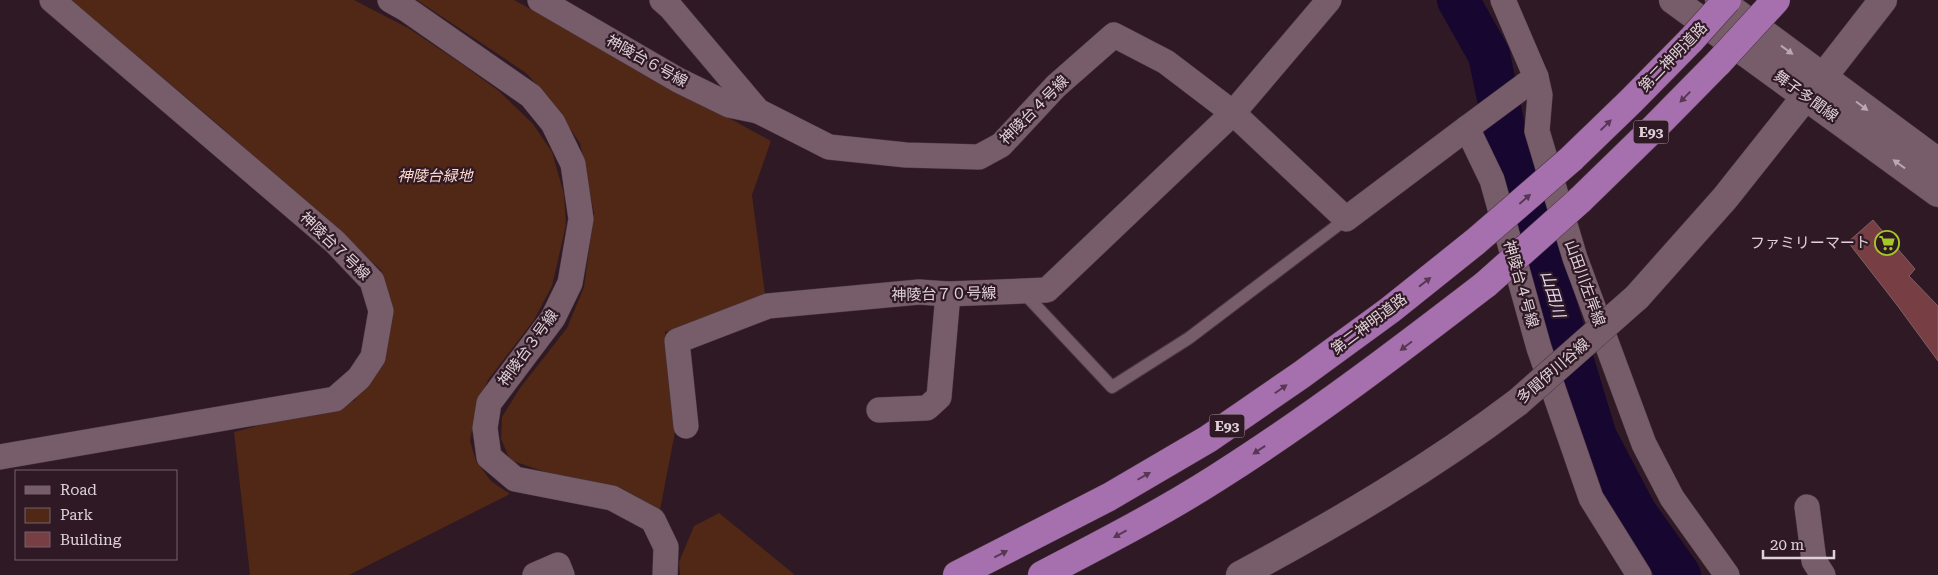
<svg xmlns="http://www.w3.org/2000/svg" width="1938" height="575" font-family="'Roboto Serif','Noto Sans JP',serif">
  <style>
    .green { fill: #512716 }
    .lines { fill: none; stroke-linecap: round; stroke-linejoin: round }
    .river { stroke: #160630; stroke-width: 42 }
    .building { fill: #773e43; stroke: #7f6163 }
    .service-casing { stroke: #46353e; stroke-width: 14 }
    .minor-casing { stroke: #46353e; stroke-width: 26 }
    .tertiary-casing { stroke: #46353e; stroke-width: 29 }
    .motorway-casing { stroke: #46353e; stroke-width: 29 }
    .service { stroke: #775c69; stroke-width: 12 }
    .minor { stroke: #775c69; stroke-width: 25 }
    .tertiary { stroke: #775c69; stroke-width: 28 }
    .motorway { stroke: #a66fae; stroke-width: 28 }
    .tertiary-bridge-casing { stroke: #46353e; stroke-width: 29; stroke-linecap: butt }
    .motorway-bridge-casing { stroke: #46353e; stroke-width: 29; stroke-linecap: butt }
    .tertiary-bridge { stroke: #775c69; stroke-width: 28 }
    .motorway-bridge { stroke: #a66fae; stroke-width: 28 }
    .oneway { fill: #bba8b1 }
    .oneway2 { fill: #583754 }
    .labels { text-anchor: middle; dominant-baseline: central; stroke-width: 4.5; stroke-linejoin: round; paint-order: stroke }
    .shield { fill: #2e1924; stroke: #ab9aa2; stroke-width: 1 }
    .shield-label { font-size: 14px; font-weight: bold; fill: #e0d1d8 }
    .street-label { font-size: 15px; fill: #e0d1d8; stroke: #2e1924 }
    .park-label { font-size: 15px; font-style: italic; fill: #fedacc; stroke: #2e1924 }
    .poi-label { font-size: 15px; fill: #e0d1d8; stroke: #2e1924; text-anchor: end }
    .water-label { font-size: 16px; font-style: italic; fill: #ded7f7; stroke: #2e1924 }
  </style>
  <rect width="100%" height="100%" fill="#2e1924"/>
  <g class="green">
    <path d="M71,0H354L410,29L463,65L499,91L533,124L552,152L564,194L566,225L552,286L534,320L488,380L476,407L470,441L476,461L491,481L510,494L349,575H250L234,432L354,401L385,356L390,316L381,270L220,126Z"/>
    <path d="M417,0H514L771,141L752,195L765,294L665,332L675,432L660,510L623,489L548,473L510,460L501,439L502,417L520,388L567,328L584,287L594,213L580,143L549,98L526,73Z"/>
    <path d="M719,513L794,574L793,575H680L679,562L694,526Z"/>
  </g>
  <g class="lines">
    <path class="river" d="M1458,0L1489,55L1508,147L1596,437L1636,513L1680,575"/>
  </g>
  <path class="building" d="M1873,220L1915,269L1909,276L1938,306V361L1897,305L1848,242Z"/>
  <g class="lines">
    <defs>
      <path id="service" d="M1023,292L1112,387L1189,338L1346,219"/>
      <g id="minor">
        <path d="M390,0L406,9L531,96L553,123L573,164L581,219L570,283L553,318L489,403L485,428L489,457L515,479L612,498L653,520L666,547L665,575"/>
        <path d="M540,0L678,80L729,105L758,111"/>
        <path d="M662,0L671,8L758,111L829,147L906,155L979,157L1001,145L1056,86L1114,35L1166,62L1233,113L1346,219L1467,128L1492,180L1539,348L1591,498L1639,575"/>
        <path d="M1503,0L1536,77L1540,95L1537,131L1575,258L1644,444L1672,498L1727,575"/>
        <path d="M1467,128L1536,77"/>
        <path d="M879,410L927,408L939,397L948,294"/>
        <path d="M686,426L677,341L768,306L919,292L948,294L1047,290L1233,113L1329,0"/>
        <path d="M0,457L335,399L359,378L373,357L381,311L372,281L335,242L52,0"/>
        <path d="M1807,507L1814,561L1823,575"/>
        <path d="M535,575L558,565L562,575"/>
      </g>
      <g id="tertiary">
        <path d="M1673,0L1938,193"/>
        <path d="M1719,0L1938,162"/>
        <path d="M1823,77L1883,0"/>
        <path d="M1637,297L1725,198L1806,96"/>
        <path d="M1240,575C1337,523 1431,468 1518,402"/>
      </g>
      <g id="motorway">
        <path d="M1571,159L1631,101L1691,40"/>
        <path d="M1580,200L1655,127L1719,62"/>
        <path d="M957,575L1109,497L1208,439L1301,375L1390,310L1475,242"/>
        <path d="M1042,575C1101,544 1162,513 1218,477C1311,418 1399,351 1486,284"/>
      </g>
    </defs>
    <use href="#service" class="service-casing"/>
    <use href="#minor" class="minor-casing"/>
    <use href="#tertiary" class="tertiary-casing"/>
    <use href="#motorway" class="motorway-casing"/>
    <use href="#service" class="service"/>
    <use href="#minor" class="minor"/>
    <use href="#tertiary" class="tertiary"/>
    <use href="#motorway" class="motorway"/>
    <defs>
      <path id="tertiary-bridge" d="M1518,402L1637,297"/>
      <g id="motorway-bridge">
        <path d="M1691,40L1727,0"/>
        <path d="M1719,62L1776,0"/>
        <path d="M1475,242L1571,159"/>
        <path d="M1486,284L1580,200"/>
      </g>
    </defs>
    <use href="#tertiary-bridge" class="tertiary-bridge-casing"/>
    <use href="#motorway-bridge" class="motorway-bridge-casing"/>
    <use href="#tertiary-bridge" class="tertiary-bridge"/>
    <use href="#motorway-bridge" class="motorway-bridge"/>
  </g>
  <defs><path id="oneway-solid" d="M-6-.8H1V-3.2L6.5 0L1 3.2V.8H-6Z" transform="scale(1.25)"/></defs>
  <g class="oneway">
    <use href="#oneway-solid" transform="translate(1787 50) rotate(36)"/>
    <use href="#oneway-solid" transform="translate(1862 106) rotate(37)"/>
    <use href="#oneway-solid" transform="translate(1899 164) rotate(-144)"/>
  </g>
  <g class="oneway2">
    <use href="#oneway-solid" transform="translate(1685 97) rotate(134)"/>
    <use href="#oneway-solid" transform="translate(1606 125) rotate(-44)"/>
    <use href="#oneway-solid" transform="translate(1525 199) rotate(-41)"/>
    <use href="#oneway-solid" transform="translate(1425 282) rotate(-38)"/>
    <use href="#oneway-solid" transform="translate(1406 346) rotate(143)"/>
    <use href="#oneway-solid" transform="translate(1281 389) rotate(-35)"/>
    <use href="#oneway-solid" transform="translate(1259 450) rotate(146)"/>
    <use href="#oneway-solid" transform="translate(1144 476) rotate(-30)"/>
    <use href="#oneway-solid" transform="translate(1120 534) rotate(151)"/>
    <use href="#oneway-solid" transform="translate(1001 554) rotate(-27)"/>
  </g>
  <defs>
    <symbol id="supermarket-ring" viewBox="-11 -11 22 22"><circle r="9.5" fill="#2e1924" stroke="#a4c825" stroke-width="1.5"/><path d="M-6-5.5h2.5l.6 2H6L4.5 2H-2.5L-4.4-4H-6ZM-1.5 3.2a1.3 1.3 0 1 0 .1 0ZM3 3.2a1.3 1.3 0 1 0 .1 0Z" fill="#a4c825"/></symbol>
  </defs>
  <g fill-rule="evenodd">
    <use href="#supermarket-ring" x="1873" y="229" width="28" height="28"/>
  </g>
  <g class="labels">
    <g class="shield">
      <rect x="1633.5" y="120.5" width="35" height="23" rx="4"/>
      <rect x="1209.5" y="414.5" width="35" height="23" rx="4"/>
    </g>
    <g class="shield-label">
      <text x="1651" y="132">E93</text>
      <text x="1227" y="426">E93</text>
    </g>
    <g class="street-label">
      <text transform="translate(1673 57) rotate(-46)">第二神明道路</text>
      <text transform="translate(647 61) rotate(29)">神陵台６号線</text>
      <text transform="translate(1806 96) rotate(36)">舞子多聞線</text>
      <text transform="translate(1034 110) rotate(-45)">神陵台４号線</text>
      <text transform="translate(335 246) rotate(44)">神陵台７号線</text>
      <text transform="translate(1585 283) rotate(70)">山田川左岸線</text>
      <text transform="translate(1521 284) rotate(74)">神陵台４号線</text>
      <text transform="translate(944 294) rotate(-1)">神陵台７０号線</text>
      <text transform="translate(1369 324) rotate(-37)">第二神明道路</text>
      <text transform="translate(528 348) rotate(-54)">神陵台３号線</text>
      <text transform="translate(1553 371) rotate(-41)">多聞伊川谷線</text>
    </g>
    <g class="park-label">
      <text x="435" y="176">神陵台緑地</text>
    </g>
    <g class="poi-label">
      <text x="1870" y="243">ファミリーマート</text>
    </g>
    <g class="water-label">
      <text transform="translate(1553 294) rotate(73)">山田川</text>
    </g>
  </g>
  <rect x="15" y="470" width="162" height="90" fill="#2e1924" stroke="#75636c"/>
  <rect x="25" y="486" width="25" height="8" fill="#775c69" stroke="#75636c"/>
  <text x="60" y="495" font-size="15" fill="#e0d1d8">Road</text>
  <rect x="25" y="508" width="25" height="15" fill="#512716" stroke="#75636c"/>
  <text x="60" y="520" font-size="15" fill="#e0d1d8">Park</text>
  <rect x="25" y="532" width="25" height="15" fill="#773e43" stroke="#75636c"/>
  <text x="60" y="545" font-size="15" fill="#e0d1d8">Building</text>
  <path d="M1763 550v8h71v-8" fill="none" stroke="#e0d1d8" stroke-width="2.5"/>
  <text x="1770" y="550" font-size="15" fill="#e0d1d8" stroke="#2e1924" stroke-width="4" paint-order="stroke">20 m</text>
</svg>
